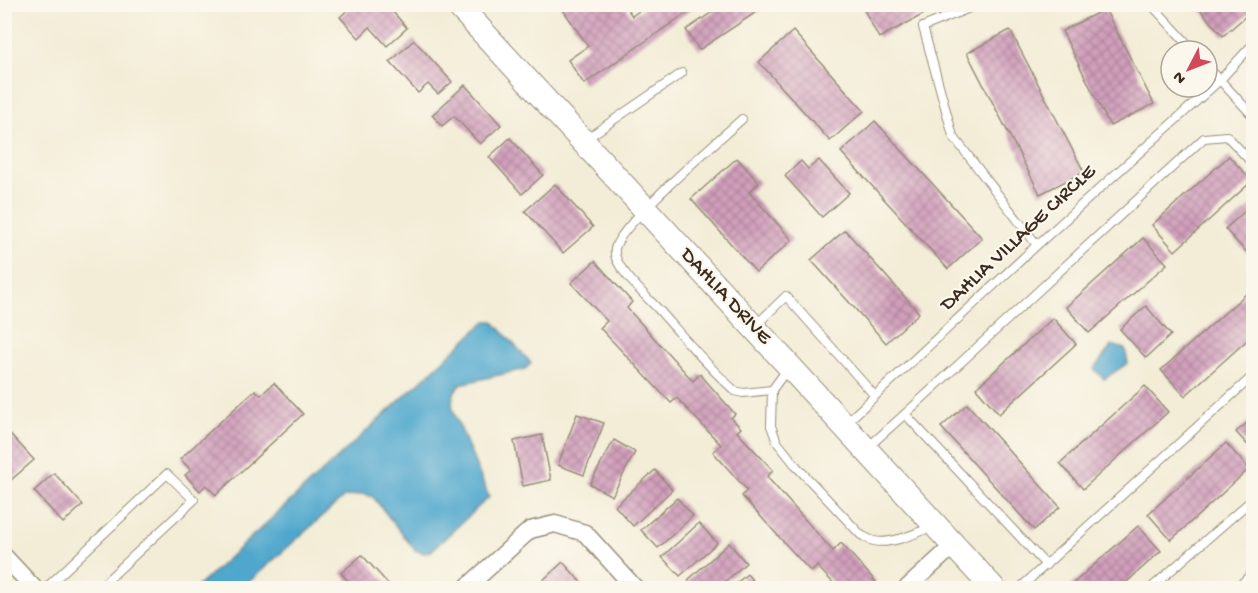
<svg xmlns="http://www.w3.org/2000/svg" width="1258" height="593" font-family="'Gochi Hand',sans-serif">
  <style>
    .water { fill: #50a7cd; stroke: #466876; stroke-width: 1.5 }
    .building { fill: url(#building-cross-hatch) }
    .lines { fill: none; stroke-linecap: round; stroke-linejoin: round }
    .lane-casing { stroke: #978c7a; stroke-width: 10 }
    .street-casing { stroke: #978c7a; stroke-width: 19 }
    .secondary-casing { stroke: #978c7a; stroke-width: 26 }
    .lane { stroke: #fff; stroke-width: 8 }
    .street { stroke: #fff; stroke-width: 16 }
    .secondary { stroke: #fff; stroke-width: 24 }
    .labels { text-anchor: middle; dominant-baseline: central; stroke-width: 4.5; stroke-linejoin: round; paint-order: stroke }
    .street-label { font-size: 21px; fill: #3b2a1e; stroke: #fbf7ec }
  </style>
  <defs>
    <pattern id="building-cross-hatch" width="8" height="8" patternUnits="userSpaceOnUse" patternTransform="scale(1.5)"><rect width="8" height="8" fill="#d19fbc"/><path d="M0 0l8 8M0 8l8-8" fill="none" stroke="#ab8298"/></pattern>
  </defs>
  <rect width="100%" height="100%" fill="#fbf7ec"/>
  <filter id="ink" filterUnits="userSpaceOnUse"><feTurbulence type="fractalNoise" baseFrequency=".0167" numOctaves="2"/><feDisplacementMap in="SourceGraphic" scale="12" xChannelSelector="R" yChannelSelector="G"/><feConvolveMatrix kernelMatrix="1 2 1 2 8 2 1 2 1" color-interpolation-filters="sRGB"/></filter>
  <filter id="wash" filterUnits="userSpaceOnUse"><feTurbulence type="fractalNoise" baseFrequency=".008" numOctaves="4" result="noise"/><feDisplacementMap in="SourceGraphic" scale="24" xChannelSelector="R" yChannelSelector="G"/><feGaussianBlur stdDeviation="1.35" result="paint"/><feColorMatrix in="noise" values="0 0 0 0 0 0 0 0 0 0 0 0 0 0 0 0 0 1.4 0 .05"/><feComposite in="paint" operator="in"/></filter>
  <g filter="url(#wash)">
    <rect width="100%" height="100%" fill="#f3edd7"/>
    <g class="water">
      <path d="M486,321H493L531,363L525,369L460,384C453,392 451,399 453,410L489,497L430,552L424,553L415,550L373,497L364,494L344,497L242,588H196Z"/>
      <path d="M1112,345L1125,349L1128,363L1104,379L1094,369Z"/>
    </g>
    <g id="blocks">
      <g class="building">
        <path d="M354,4H386L407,28L387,46L370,27L359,38L340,17Z"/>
        <path d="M559,4H624L632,16L649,4H699L584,84L568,60L588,46Z"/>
        <path d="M724,4H762L764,7L699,50L686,30Z"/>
        <path d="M861,4H943L879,38Z"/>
        <path d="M1195,4H1254V9L1223,36Z"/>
        <path d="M1105,9L1154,104L1110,126L1062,31Z"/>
        <path d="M1010,30L1084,172L1040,194L967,53Z"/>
        <path d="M793,31L864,111L830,141L759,62Z"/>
        <path d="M414,40L452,82L438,94L428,84L418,93L390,62Z"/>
        <path d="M465,85L501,125L480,144L454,116L442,126L432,115Z"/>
        <path d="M875,121L982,238L948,269L841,152Z"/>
        <path d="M510,138L543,175L522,194L489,157Z"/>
        <path d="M1229,156L1252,181L1175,251L1152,225Z"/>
        <path d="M737,158L759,183L749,192L792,240L756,272L691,199Z"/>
        <path d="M819,160L849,193L822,217L785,176L801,161L808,169Z"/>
        <path d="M555,184L593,227L563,253L525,211Z"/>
        <path d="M1251,206L1254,209V260L1225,229Z"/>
        <path d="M845,230L919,313L886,343L811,260Z"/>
        <path d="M1143,238L1167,264L1089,333L1066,307Z"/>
        <path d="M595,261L632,302L627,308L693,381L700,374L735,414L731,418L741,428L737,432L773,470L767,477L833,551L841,543L876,582L869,588H838L817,566L811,572L742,496L747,490L713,452L721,445L677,398L671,403L600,328L607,321L571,283Z"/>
        <path d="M1246,294L1254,302V334L1185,396L1161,370Z"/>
        <path d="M1146,306L1171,335L1146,358L1120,329Z"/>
        <path d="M1053,318L1076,344L999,414L976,388Z"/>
        <path d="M274,383L303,414L216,495L206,485L200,491L185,475L191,470L180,459L255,390L261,395Z"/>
        <path d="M1145,386L1168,412L1083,489L1060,463Z"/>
        <path d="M967,404L1060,507L1034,530L941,427Z"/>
        <path d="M577,414L604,423L584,475L558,465Z"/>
        <path d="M1254,417V452L1236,432Z"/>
        <path d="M4,427L34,460L4,486Z"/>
        <path d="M542,435L551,480L523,486L514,441Z"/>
        <path d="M614,440L635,452L612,496L590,484Z"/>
        <path d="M1226,443L1249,469L1171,540L1148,514Z"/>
        <path d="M655,470L672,490L633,526L615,506Z"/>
        <path d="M54,473L83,505L63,523L34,491Z"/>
        <path d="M677,498L693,516L658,548L641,530Z"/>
        <path d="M699,523L717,543L680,576L662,557Z"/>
        <path d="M1138,526L1161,551L1120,588H1068Z"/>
        <path d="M729,543L746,563L718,588H695L688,580Z"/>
        <path d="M362,555L392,588H355L341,573Z"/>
        <path d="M563,562L586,588H548L542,581Z"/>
        <path d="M747,574L759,588H731Z"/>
      </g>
    </g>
  </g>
  <g filter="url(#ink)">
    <use href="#blocks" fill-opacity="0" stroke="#978c7a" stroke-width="1.5"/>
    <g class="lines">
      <defs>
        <g id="lane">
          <path d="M979,4L923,27L953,136L1037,245"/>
          <path d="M1151,4L1194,51"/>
          <path d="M1207,66L1254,117"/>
          <path d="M742,119C720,139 618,226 615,249C614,256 617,261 620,266C631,283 647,297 660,311C684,338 708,367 735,391L743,393L772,390"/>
          <path d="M586,139L682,73"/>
          <path d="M756,325L786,296L875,396"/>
          <path d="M788,368L772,390L771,426L777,442L797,467L861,535C865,537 870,540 874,541C890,545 917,533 932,527"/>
          <path d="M905,414L1046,565"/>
          <path d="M846,423L1037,245L1220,80L1254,43"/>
          <path d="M866,449L905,414L1204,138L1227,136L1254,165"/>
          <path d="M46,588L167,474L194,500L99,588"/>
          <path d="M1020,588L1254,375"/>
          <path d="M1151,588L1254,498"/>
          <path d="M1237,588L1254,572"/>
        </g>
        <g id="street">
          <path d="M4,556L34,588"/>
          <path d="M466,588L530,530L555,524L585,533L635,588"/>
          <path d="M907,588L953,546"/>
        </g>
        <path id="secondary" d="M457,4L993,588"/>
      </defs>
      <use href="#lane" class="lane-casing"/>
      <use href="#street" class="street-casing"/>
      <use href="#secondary" class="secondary-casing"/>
      <use href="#lane" class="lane"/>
      <use href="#street" class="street"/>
      <use href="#secondary" class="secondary"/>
    </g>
  </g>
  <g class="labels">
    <g class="street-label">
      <text transform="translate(1019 239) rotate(-43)">DAHLIA VILLAGE CIRCLE</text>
      <text transform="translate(725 297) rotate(47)">DAHLIA DRIVE</text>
    </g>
  </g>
  <rect width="1258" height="593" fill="none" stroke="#fbf7ec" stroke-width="24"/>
  <g transform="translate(1189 69) rotate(228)"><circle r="28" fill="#fbf7ec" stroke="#aea59a" stroke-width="1.5"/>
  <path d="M0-4.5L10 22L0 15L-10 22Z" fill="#d1495b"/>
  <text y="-9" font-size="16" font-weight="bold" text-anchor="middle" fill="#3b2a1e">N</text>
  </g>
</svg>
